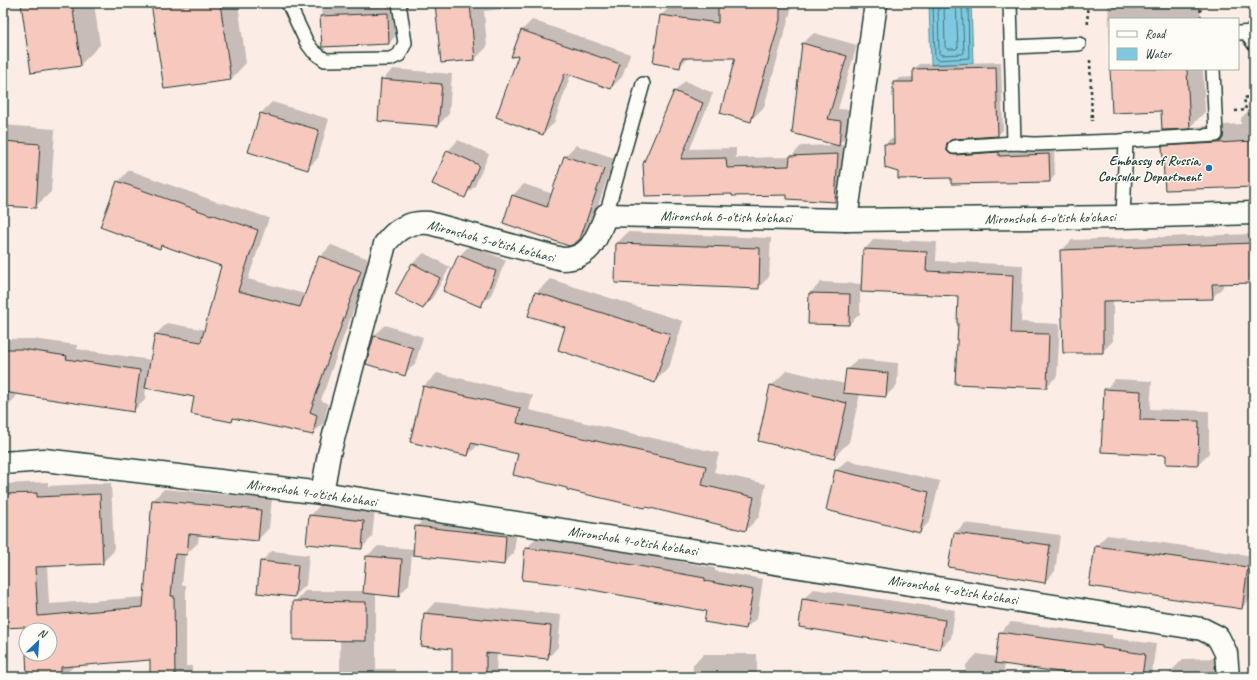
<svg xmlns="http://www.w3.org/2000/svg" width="1257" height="680" font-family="Caveat,sans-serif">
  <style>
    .water { fill: #7fc9e0; stroke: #59919b }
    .shadow { fill: #0003 }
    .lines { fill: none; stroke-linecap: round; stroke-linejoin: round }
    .shore { stroke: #457579; stroke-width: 1 }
    .building { fill: #f7c8bd; stroke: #1f3d34 }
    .lane-casing { stroke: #1f3d34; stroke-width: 16 }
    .street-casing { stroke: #1f3d34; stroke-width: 25 }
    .path { stroke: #1f3d34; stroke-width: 2.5; stroke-dasharray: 3 3; stroke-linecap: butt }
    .lane { stroke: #fdfcf7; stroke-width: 13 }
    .street { stroke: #fdfcf7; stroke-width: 22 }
    .poi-dot { fill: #1f6fb2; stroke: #fdfcf7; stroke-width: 1.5 }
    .labels { text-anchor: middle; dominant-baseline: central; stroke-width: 3; stroke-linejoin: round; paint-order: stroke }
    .poi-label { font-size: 14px; font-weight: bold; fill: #1f3d34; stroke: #fdfcf7; text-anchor: end }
    .street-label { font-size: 14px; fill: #1f3d34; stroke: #fdfcf7 }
  </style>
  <rect width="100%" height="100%" fill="#fbece6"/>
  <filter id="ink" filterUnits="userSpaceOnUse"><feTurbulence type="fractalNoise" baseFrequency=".025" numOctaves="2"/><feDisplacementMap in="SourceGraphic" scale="8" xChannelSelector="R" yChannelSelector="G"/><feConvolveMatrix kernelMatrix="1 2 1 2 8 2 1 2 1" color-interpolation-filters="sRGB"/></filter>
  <g filter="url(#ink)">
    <path class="water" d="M929,3H971L973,63L931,65Z"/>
    <g class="shadow">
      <path d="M22,3H94L100,45L80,65Z"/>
      <path d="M152,3H238L246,63L231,79Z"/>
      <path d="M321,3H400L401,31L389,43L323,46Z"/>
      <path d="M436,3H520L514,8L484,11L487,47L475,59L442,62Z"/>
      <path d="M674,3H683L719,8V5L721,3H793L764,107L751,120L737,57H689L680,66L661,15Z"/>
      <path d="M1108,3H1200L1201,19H1110V46Z"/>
      <path d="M532,20L630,54L622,77L611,88L571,74L554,123L543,134L520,55L522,30Z"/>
      <path d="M814,33L857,45L838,109L851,110L849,134L839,144H848L845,191L834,201L788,194L733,193L646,195L675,91L685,81L713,93L690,149L736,148V158L791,157L801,146L835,145L803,43Z"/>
      <path d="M1001,62L1003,130L998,135L951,139L952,146L1004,147V151L1054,150L1055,175L1050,181L952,177L899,171L885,145L890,139H895L894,83L899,78L914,77V69L919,64Z"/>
      <path d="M393,69L452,74L449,114L438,125L382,80Z"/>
      <path d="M1111,69H1203L1205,112L1190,127L1241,124V118L1254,105V186L1163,147L1182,128Z"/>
      <path d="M272,102L329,119L318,158L307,169L250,152L261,113Z"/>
      <path d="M3,125L55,129L51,192L35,207L3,205Z"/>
      <path d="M458,140L489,154L475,186L464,196L448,151Z"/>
      <path d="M576,145L614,158L591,227L580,238L504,223L513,195L524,184L553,194L565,156Z"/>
      <path d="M129,170L223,204L224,203L269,218L248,279L305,294L320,257L331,245L372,260L342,341L341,343L321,400L328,404L324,423L312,434L235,417L232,421L195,396L146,387L145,400L134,410L15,393L16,397L5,408H3V339H33L77,345V349L151,360L156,334L167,323L206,330L222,265L162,244L159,247L118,182Z"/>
      <path d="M628,232L771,238L769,277L758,288L616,282L617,243Z"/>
      <path d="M1254,234V282L1223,283V287L1212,298L1113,300V341L1102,352L1061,251L1072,240Z"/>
      <path d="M874,239L937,242L936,261L1023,265L1021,322L1060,324L1057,376L1046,387L959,323V295L860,291V314L849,324L809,323L810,293L821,282L862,284L864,250Z"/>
      <path d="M470,245L506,260L491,295L481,305L459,256Z"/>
      <path d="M424,253L450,267L433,297L423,308L397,294L413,263Z"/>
      <path d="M550,279L683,321L669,368L655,381L567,326L536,293Z"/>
      <path d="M385,325L423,337L415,364L404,374L367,363L374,336Z"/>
      <path d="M857,359L898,363L897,385L886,396L860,394L849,442L834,457L771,386L787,370L845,384L847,370Z"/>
      <path d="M437,373L533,395L529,410L719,453L714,472L766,484L759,517L746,530L569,487L519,453L479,444L468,455L411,442L424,386Z"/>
      <path d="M1115,379L1152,381L1150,409L1209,411V453L1198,464L1167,454L1105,390Z"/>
      <path d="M847,460L940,481L930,521L920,532L827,510L836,470Z"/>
      <path d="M48,482V486L111,483L114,551L102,563L47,566L49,604L145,597L153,500L164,489L272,499L269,528L258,540L199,534L198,543L186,554H185L182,585H186V666H192V677H151V659L72,665L73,667L62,677H28L27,654H50V630H26V633V626L3,627V484Z"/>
      <path d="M320,505L375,510L372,537L362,548L310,516Z"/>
      <path d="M427,516L517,526L514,553L503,564L412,554L409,585L398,596L376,593V669H395V677H340V640L294,602L305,591H364L367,556L378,546L414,549L416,527Z"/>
      <path d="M965,523L1060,535L1055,571L1045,582L955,533Z"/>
      <path d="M1107,535L1254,556V585L1252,597L1242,608L1096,546Z"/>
      <path d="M536,538L572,541L715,568V571L763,579L757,618L746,628L707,610L526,549Z"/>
      <path d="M272,551L309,555L306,585L295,596L261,562Z"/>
      <path d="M814,589L955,610L951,638L940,649L844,634V633L803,599Z"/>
      <path d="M435,602L561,615L558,647L548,658L497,653L496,677H453V648L425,613Z"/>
      <path d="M1011,622L1112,635V638L1156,644L1152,672L1147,677H1100L1005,663L1003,677H965L966,665L977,654L997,657L1000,632Z"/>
      <path d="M1254,643V677H1170V672L1183,659L1218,658L1235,674L1242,677L1252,674L1250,646Z"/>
      <path d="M704,654H757V677H693V665Z"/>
    </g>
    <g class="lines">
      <g class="shore">
        <path d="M933,3L935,58L937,60L969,58L968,3"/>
        <path d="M938,3L939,53L941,55L962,54L964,53L962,3"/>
        <path d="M944,3L945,47L947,49H956L958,47L956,3"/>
      </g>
    </g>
    <g class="building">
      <path d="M21,3H72L81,66L31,73Z"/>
      <path d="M151,3H220L231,80L164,89Z"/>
      <path d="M435,3H470L475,60L441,63Z"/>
      <path d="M718,5H780V20L751,122L720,113L735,58H682L680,68L653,63L660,15L718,23Z"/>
      <path d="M388,13L389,44L322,47L320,16Z"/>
      <path d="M521,30L620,64L611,89L565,73L543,135L496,117L518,56L511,57Z"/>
      <path d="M802,43L847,56L828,119L841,121L839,146L792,133Z"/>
      <path d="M996,67L998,136L953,139L947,143L946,147L947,151L950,154L955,155L999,152V156L1049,154L1050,182L951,184V178L898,179V172L885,168L884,144H894L893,82H913V69Z"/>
      <path d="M1110,69H1187L1190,129L1162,130L1161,111L1112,113Z"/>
      <path d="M381,79L442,84L438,126L378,121Z"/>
      <path d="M674,91L703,103L681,159L726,158L727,168L789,166L790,156L838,154L835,202L787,199V195L732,196V194L645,196L643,164Z"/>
      <path d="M260,113L319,130L308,170L248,152Z"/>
      <path d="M3,141L40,144L36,208L3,206Z"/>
      <path d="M1254,141V187L1165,190L1162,146Z"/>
      <path d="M447,150L479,165L465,198L432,184Z"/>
      <path d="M564,156L604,169L580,239L574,244L569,246L503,223L512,195L547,207Z"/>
      <path d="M117,181L211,215V214L258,230L238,291L300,307L319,256L361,271L331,354H330L310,412L317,415L313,435L233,418L232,422L191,414L194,397L145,388L155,334L201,342L221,266L161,245L160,249L100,227Z"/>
      <path d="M616,243L760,248L759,289L615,283Z"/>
      <path d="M1254,243V283L1212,284L1213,299L1103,301V353H1063L1060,250Z"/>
      <path d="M863,249L927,252L926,271L1013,275L1011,333L1049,334L1047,388L955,384L958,323H957L958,296L861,292Z"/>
      <path d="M458,255L496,271L481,307L443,291Z"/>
      <path d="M412,263L440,278L423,309L395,294Z"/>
      <path d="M535,292L670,334L655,383L558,350L565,327L528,316Z"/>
      <path d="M809,293L850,294L849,325L808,324Z"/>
      <path d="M374,336L413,348L405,376L366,364Z"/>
      <path d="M3,349H22L67,356L66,359L140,370L134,412L3,392Z"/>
      <path d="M846,369L888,373L886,397L843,393Z"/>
      <path d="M770,385L847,403L834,459L758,441Z"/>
      <path d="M423,386L520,408L517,423L706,466L702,485L754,497L746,531L646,507L645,508L567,490V488L513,475L518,454L471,443L468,456L410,442Z"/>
      <path d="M1104,389L1141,391L1140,420L1199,421L1198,465L1166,464V455L1101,452Z"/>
      <path d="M835,470L929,492L920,533L826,510Z"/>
      <path d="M37,493V497L100,494L103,564L35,567L38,616L143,607L152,500L261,510L258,541L189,534L187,555L175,554L171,596H174L175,677H150V660L61,667V677H27L26,654H50V630H26V652L25,627L3,628V494Z"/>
      <path d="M309,515L364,521L362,549L306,544Z"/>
      <path d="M415,526L506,536L504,565L413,555Z"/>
      <path d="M954,533L1050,545L1045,583L948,567Z"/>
      <path d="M1095,546L1248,567L1242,609L1089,586Z"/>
      <path d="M525,548L561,552L705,578V581L753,590L746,629L704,622L706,611L560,584L522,580Z"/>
      <path d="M366,556L402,559L399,597L363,593Z"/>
      <path d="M260,561L298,565L295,597L257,593Z"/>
      <path d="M802,599L945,620L940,650L799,627Z"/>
      <path d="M293,601L366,602V641L293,640Z"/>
      <path d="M424,613L551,626L548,659L486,653V677H452V649L421,646Z"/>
      <path d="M999,632L1102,646V648L1145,654L1142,677H1095L995,663Z"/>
    </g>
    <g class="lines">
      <defs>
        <g id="lane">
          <path d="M288,3L307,43L313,51L325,60L390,59L399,55L405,43L399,3"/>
          <path d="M1010,3L1014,143"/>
          <path d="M1238,33L1254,32"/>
          <path d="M1246,33L1254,44"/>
          <path d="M1012,47L1079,44"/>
          <path d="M954,147L1014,143L1035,144L1118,141L1216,135L1213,69"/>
          <path d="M606,215L643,84"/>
          <path d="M1123,217L1126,141"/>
        </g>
        <g id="street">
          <path d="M846,220L876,3"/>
          <path d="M3,463L44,460L322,493L1202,629L1218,637L1226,653L1228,677"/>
          <path d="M322,493L329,454L385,244C396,229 409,221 429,223L562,259C591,259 597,237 606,215L846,220L1123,217L1254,213"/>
        </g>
      </defs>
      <use href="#lane" class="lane-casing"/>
      <use href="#street" class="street-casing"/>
      <g class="path">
        <path d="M1087,3L1088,27"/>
        <path d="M1200,3L1201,19"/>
        <path d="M1090,60L1092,121"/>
        <path d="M1235,111L1246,110L1244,98L1254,96"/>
      </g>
      <use href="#lane" class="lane"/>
      <use href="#street" class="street"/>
    </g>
  </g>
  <circle class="poi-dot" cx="1209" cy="168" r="4"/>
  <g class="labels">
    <g class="poi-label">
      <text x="1201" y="160">Embassy of Russia,<tspan x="1201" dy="16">Consular Department</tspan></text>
    </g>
    <g class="street-label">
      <text transform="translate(726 217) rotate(1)">Mironshoh 6-o'tish ko'chasi</text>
      <text transform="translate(1050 218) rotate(-1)">Mironshoh 6-o'tish ko'chasi</text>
      <text transform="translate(491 241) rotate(15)">Mironshoh 5-o'tish ko'chasi</text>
      <text transform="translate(312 493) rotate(8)">Mironshoh 4-o'tish ko'chasi</text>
      <text transform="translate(633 541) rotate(9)">Mironshoh 4-o'tish ko'chasi</text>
      <text transform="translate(953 590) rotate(9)">Mironshoh 4-o'tish ko'chasi</text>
    </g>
  </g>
  <rect width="1257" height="680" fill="none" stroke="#fdfcf7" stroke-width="16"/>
  <rect x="8" y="8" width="1241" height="664" fill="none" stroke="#1f3d34" stroke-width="1.5" filter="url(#ink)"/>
  <rect x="1109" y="18" width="130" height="52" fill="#fdfcf7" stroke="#a4b0a9"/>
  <rect x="1117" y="31" width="20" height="6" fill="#fdfcf7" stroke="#a4b0a9"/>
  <text x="1145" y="38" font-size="12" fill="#1f3d34">Road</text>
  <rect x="1117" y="48" width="20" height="12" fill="#7fc9e0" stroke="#a4b0a9"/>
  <text x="1145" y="58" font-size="12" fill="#1f3d34">Water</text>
  <g transform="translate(38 642) rotate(25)"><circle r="19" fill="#fdfcf7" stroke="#a4b0a9"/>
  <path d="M0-3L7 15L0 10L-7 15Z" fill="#1f6fb2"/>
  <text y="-6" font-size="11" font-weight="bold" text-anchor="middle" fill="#1f3d34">N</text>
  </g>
</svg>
